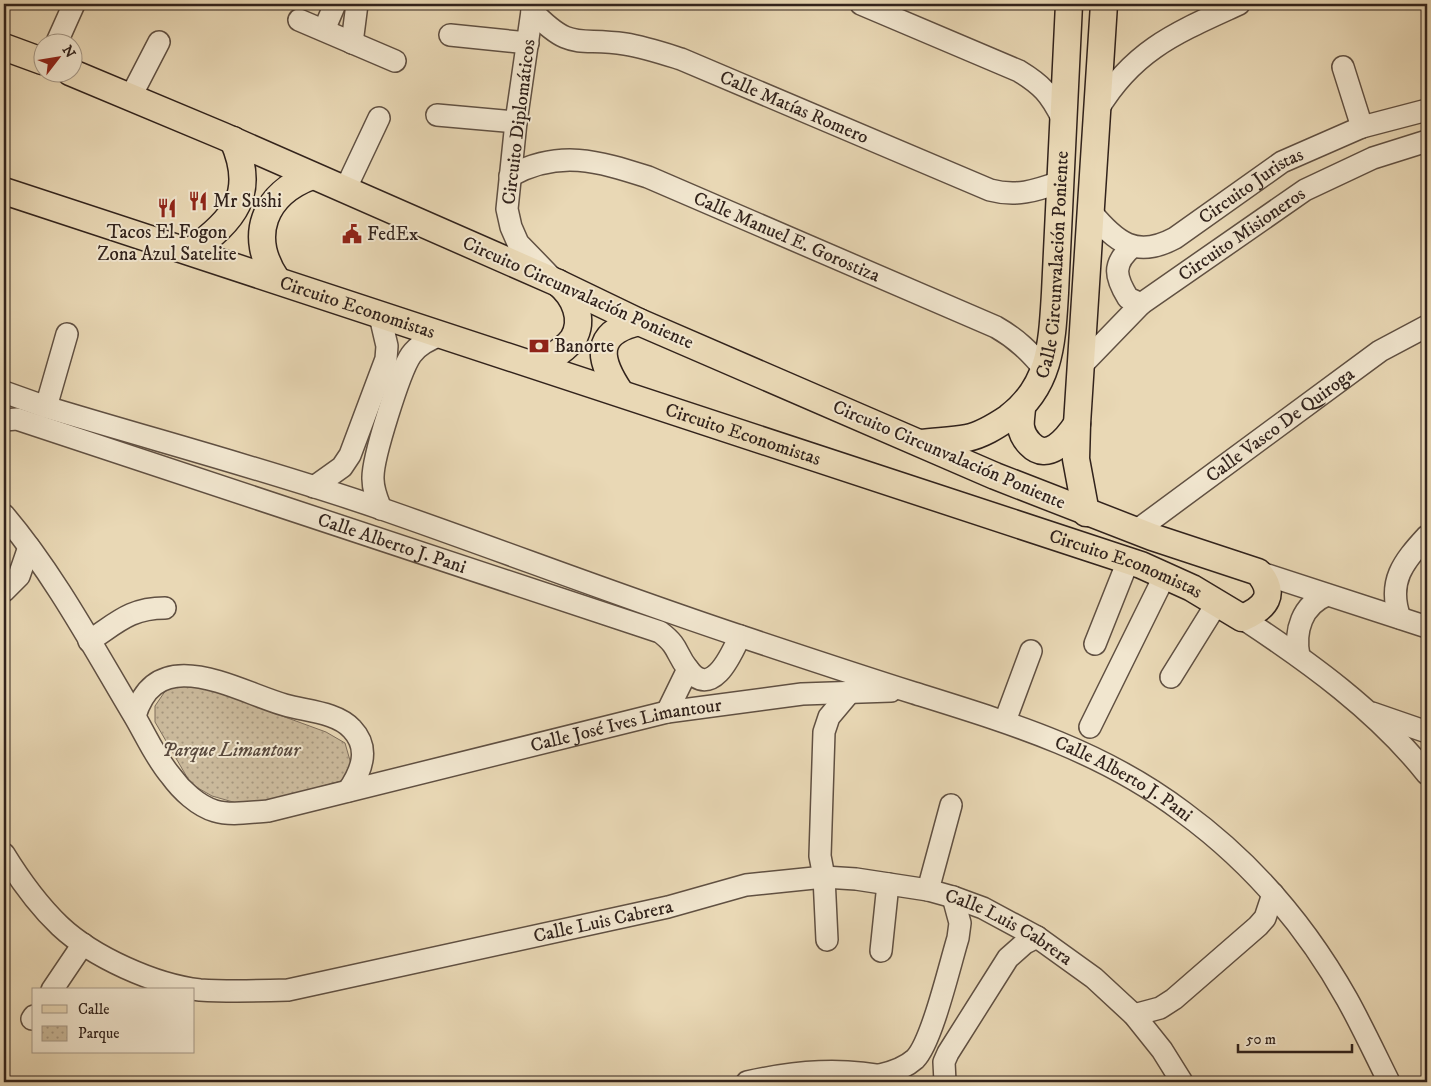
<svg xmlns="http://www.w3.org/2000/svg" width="1431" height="1086" font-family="'IM FELL DW Pica',serif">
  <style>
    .park { fill: url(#park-dots); stroke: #7e6e5c }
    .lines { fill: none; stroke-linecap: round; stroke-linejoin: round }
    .minor-casing { stroke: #605042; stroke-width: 24 }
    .major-casing { stroke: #32231c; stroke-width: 29 }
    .minor { stroke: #f1e6cf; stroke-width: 21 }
    .major { stroke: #e9d8b5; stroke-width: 26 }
    .labels { text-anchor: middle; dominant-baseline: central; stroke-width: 4; stroke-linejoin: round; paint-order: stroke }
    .street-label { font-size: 19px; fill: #32231c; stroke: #f1e6cf }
    .poi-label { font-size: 19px; fill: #32231c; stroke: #f1e6cf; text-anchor: start }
    .park-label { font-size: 19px; font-style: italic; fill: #58483c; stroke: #f1e6cf }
  </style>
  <defs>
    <pattern id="park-dots" width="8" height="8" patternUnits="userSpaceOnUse" patternTransform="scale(1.25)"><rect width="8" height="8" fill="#cab99b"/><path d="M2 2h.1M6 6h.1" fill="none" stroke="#a5967e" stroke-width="1.8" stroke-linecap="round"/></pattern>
  </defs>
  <rect width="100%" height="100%" fill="#e9d8b5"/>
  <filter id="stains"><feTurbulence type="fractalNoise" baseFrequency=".004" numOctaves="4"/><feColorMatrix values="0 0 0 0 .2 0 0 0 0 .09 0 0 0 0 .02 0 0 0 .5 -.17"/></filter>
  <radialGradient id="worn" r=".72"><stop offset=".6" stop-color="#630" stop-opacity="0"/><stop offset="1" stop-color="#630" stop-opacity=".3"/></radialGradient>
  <path class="park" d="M194,676L252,705L326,732L345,743L351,764L345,780L267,801L240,804L212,796L191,784L155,722V706L170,684Z"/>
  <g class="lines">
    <defs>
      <g id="minor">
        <path d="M533,4L516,122L507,209L511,227L518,243L550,276"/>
        <path d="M861,4L1019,71C1042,85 1050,94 1062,118"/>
        <path id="s1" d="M532,11C572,52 576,37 625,44C644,47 662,53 681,59L990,190C1016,197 1035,191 1060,182"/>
        <path d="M299,20L395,61"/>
        <path d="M324,30L335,4"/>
        <path d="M450,35L528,43"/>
        <path d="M57,42L74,4"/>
        <path d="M352,43L357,4"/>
        <path d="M1343,67L1362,127"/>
        <path d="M130,98L159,42"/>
        <path d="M1098,109C1134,49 1178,32 1239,4"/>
        <path d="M437,115L516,122"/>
        <path id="s2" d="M510,176C559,149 598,161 648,177L996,327C1017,339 1030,352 1045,370"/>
        <path d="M345,190L379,118"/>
        <path id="s3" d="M1091,212C1116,242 1136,259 1175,238L1282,162L1362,127L1427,110"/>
        <path d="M1132,247C1112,264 1115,277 1128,298L1141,304"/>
        <path id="s4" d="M1081,366L1141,304L1305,190L1373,158L1427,141"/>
        <path id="s5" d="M4,392L46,407C158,441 272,471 382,509C503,551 622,597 743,637C800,656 857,675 914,693C1010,723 1101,750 1183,812C1250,861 1306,926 1347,999C1362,1026 1375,1054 1389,1082"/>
        <path d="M46,407L67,334"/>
        <path id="s6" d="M4,420L17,419L660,632C680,647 675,653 688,669C712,701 732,653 740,636"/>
        <path d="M314,487L342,467L350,455L386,359L387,346L380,316"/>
        <path d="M381,509C377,499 373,490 373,479C372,459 400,371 411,355C418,345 429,340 440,335"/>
        <path id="s7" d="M4,515C54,574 92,645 132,712C145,733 154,756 171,776C181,790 198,806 215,811C231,816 251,812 268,811L667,712L802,694L891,691"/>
        <path id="s8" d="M1136,531L1380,351L1427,326"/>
        <path d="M1258,572L1427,627"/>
        <path d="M4,591L19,576L29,547"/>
        <path d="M1242,618C1309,662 1377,711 1427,774"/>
        <path d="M1400,618C1387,582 1403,562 1427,536"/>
        <path d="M89,641C117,623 130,608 165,608"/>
        <path d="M1095,644L1128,561"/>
        <path d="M1299,656C1294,631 1302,605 1327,595"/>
        <path d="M1171,677L1217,603"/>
        <path d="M667,712L688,669"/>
        <path d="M1372,713L1427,732"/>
        <path d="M135,716C157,641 236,691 285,705C305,711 337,712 352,729C371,749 361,772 348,791"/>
        <path d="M1005,721L1031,651"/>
        <path d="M1090,727L1165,575"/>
        <path id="s9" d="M4,854C20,880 38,905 60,926C93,957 155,985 200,990C230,992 259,991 288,990L668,907L746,885L824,877L856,879L928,890L953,897L983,908L1037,937L1094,978L1134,1015L1162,1050L1182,1082"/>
        <path d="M928,890L951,805"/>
        <path d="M827,940L824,877L820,856L824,732L829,717L850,692"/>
        <path d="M881,951L888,884"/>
        <path d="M52,990L83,944"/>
        <path d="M1134,1015L1160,1008L1174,999L1258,926L1265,918L1273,894"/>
        <path d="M32,1019L34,1016"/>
        <path d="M880,1075C893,1072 905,1068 915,1059C932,1042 950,964 958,938L960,923L953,897"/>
        <path d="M747,1082C796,1071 843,1067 892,1078"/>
        <path d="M945,1082L944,1062L948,1053L1008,958L1025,943L1037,937"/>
      </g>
      <g id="major">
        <path d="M4,47L42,61"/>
        <path id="s10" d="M4,191L1141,565L1192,588L1242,618C1266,608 1277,594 1258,572L1152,537L995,476L639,322L558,283L223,136L70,72"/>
        <path d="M191,251C234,220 257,194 233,140"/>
        <path d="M277,280C247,236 264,194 312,176"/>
        <path d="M539,366C550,358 565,350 573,339C585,319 574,296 558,283"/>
        <path d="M620,392C598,359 593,333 639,322"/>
        <path d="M1022,407C1022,413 1020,421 1021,427C1022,434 1026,440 1030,444C1048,463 1067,439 1077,424"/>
        <path id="s11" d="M921,443C936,441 952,441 967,438C982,435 996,426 1008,418C1051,386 1052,342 1055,293L1069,4"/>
        <path d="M1086,513L1076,459L1077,424L1104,4"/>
      </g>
    </defs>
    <use href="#minor" class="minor-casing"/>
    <use href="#major" class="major-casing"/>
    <use href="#minor" class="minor"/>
    <use href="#major" class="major"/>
  </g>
  <defs>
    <symbol id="restaurant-bare" viewBox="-9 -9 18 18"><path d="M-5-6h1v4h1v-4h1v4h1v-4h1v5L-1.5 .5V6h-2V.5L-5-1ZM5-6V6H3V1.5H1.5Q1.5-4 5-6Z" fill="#8f2418" stroke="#f1e6cf" stroke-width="2.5" paint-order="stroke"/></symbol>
    <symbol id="civic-bare" viewBox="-9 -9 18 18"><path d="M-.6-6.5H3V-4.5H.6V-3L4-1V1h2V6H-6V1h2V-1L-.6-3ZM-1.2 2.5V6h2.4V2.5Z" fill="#8f2418" stroke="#f1e6cf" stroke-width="2.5" paint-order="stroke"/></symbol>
    <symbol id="bank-bare" viewBox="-9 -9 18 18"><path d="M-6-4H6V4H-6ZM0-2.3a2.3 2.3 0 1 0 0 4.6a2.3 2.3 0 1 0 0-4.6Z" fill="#8f2418" stroke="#f1e6cf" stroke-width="2.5" paint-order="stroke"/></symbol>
  </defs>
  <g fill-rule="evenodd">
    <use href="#restaurant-bare" x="184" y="187" width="28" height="28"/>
    <use href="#restaurant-bare" x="153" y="194" width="28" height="28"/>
    <use href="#civic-bare" x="338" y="220" width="28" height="28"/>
    <use href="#bank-bare" x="525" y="332" width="28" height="28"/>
  </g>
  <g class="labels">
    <g class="street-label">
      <text stroke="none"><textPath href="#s1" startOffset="284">Calle Matías Romero</textPath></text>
      <text transform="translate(519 122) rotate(-83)">Circuito Diplomáticos</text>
      <text stroke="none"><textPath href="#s3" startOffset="191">Circuito Juristas</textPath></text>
      <text stroke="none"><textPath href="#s4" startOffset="209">Circuito Misioneros</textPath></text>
      <text stroke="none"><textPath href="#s2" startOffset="294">Calle Manuel E. Gorostiza</textPath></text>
      <text stroke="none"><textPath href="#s11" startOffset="259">Calle Circunvalación Poniente</textPath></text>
      <text transform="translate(578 293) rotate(24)">Circuito Circunvalación Poniente</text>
      <text stroke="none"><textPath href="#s10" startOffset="372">Circuito Economistas</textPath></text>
      <text stroke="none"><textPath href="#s8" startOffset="179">Calle Vasco De Quiroga</textPath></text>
      <text stroke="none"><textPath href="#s10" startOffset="778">Circuito Economistas</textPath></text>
      <text transform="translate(949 455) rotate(23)">Circuito Circunvalación Poniente</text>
      <text stroke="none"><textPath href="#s6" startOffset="408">Calle Alberto J. Pani</textPath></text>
      <text stroke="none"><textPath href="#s10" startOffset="1182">Circuito Economistas</textPath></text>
      <text stroke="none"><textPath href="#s7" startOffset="789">Calle José Ives Limantour</textPath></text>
      <text stroke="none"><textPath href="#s5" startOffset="1186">Calle Alberto J. Pani</textPath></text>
      <text stroke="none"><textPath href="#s9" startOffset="658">Calle Luis Cabrera</textPath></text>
      <text stroke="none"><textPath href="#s9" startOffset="1078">Calle Luis Cabrera</textPath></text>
    </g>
    <g class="poi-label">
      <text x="213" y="201">Mr Sushi</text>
      <text x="167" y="232" text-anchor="middle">Tacos El Fogon<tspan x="167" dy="22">Zona Azul Satelite</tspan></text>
      <text x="367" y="234">FedEx</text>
      <text x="554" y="346">Banorte</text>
    </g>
    <g class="park-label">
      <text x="231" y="750">Parque Limantour</text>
    </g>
  </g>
  <rect width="1431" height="1086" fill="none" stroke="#e9d8b5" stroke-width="20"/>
  <rect x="5" y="5" width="1421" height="1076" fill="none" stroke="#32231c" stroke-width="2.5"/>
  <rect x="10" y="10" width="1411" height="1066" fill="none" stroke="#32231c"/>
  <rect x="32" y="988" width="162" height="65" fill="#f1e6cf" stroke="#a59887"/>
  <rect x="42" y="1005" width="25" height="8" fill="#e9d8b5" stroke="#a59887"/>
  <text x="78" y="1014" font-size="15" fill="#32231c">Calle</text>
  <rect x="42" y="1026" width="25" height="15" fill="url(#park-dots)" stroke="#a59887"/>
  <text x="78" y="1038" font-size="15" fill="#32231c">Parque</text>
  <g transform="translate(58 58) rotate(59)"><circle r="24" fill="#f1e6cf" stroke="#a59887"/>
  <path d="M0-4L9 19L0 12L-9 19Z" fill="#8f2418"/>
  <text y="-8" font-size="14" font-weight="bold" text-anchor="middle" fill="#32231c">N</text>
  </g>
  <path d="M1238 1044v8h114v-8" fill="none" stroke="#32231c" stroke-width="2.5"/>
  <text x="1246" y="1044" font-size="15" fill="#32231c" stroke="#f1e6cf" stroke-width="4" paint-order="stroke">50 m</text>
  <rect width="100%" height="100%" filter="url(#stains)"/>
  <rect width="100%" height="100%" fill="url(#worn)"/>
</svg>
